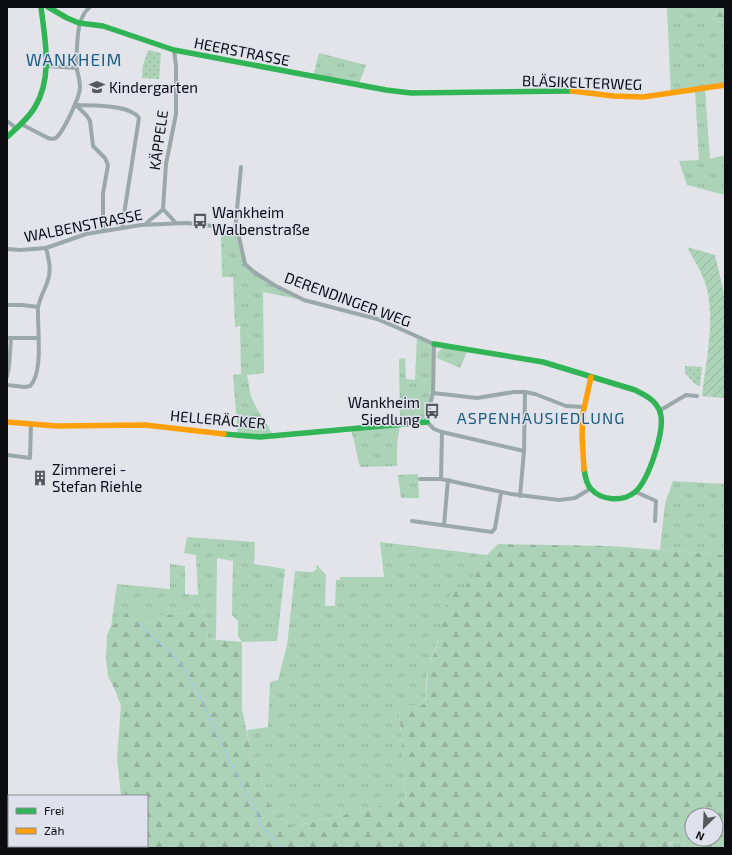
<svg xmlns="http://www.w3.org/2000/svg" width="732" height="855" font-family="'Exo 2',sans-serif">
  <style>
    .grass { fill: url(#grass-tufts) }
    .forest { fill: url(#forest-firs) }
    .park { fill: url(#park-dots) }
    .garden { fill: url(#garden-furrows) }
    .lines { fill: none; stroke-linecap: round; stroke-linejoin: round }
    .stream { stroke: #a1cbf7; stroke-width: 1 }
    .street { stroke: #9ba8a9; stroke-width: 4 }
    .fast { stroke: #30b455; stroke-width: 5.5 }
    .slow { stroke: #ff9f0a; stroke-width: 5.5 }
    .labels { text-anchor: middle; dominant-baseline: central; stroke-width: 3; stroke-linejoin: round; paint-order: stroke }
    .street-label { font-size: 15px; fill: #0c0d10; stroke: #dfe2ed }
    .poi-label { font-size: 15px; fill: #0c0d10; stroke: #dfe2ed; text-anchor: start }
    .neighbourhood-label { font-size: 16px; letter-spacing: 1px; fill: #1d5e7c; stroke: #dfe2ed }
    .quarter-label { font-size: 17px; letter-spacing: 1px; fill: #1d5e7c; stroke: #dfe2ed }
  </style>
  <defs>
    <pattern id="grass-tufts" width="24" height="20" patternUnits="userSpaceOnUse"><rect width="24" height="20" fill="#acd2b8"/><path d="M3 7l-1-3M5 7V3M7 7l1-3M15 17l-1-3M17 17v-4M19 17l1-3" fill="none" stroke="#93b39d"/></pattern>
    <pattern id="forest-firs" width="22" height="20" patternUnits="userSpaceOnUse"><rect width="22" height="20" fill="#acd2b8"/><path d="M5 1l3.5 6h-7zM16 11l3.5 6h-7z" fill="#93b39d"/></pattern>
    <pattern id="park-dots" width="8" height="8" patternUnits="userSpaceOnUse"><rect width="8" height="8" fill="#acd2b8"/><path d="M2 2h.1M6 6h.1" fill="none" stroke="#93b39d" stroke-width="1.8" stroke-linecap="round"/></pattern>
    <pattern id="garden-furrows" width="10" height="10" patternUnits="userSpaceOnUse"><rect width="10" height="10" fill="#acd2b8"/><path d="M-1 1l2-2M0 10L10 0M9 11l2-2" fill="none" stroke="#93b39d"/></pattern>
  </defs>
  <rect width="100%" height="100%" fill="#e2e4ea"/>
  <g class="grass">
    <path d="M667,7H687L725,24V85L705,89L710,159L725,155V195L687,185L679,161L699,160L695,90L671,94Z"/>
    <path d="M319,53L366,65L358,86L313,77Z"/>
    <path d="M221,227C247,230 237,250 246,264C254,277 290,292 304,300L263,292L264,373L247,375L251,396L257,409L274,436H238L233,375L241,374L240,326L235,327L233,277H222Z"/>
    <path d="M417,337L434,344L433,393L427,422L400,425L397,444V466L360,467L351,429L400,424L399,359L405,358L406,379L415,380Z"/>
    <path d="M443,348L467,352L460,368L437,358L438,352Z"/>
    <path d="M418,474L419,498H401L398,475Z"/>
    <path d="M673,481L725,484V555L660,550L665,504Z"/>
    <path d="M187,537L255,542L254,564L285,569L277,641L242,642L238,636V621L232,615L233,561L217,558L216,639H208L205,611L143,617L133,608L111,627L117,584L170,589V564L185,566V594L198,595L196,555L184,553Z"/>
    <path d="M380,542L487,555C464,590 440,627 429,667C425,679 426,692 425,704L399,708L406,800L292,827L272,811L249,743L247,730L268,727L270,682L278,680L287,646L295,571L312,572L316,570L317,565L326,575L325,606H335L336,580H340V577H384Z"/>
    <path d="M696,839H702L698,848H669L668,845L675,841L682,844L691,841L695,842Z"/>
  </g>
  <g class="forest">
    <path d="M687,7H725V24Z"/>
    <path d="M498,544L610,546L725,555V848H698L702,839H716V815H692V839H696L695,842L691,841L682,844L675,841L668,844L669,848H126L125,846H147V796H121L117,758L121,706L115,690L108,676L106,659L107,635L111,627L133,607L143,617L205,611L208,639L242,642V709L249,743L272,811L292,827L406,800L399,708L425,704L428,669L439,639L448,599L454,586L463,590L487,555Z"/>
  </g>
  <g class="park">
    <path d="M148,50L161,53L159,79L142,78L143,65Z"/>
    <path d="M685,366L702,367L700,386L696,385L685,373Z"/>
  </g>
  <path class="garden" d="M687,247L715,255L725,298V398L702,396C706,361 715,323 707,289C703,273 694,260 687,247Z"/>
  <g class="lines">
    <path class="stream" d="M139,622L152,637L166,648L183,666L200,697L233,768L252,803L261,825L282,848"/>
    <g class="street">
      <path d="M47,66L77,68"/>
      <path d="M75,105C91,106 130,104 139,118L122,227"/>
      <path d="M76,105L87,116L90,121L93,146L105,158L108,165L103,193V231"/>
      <path d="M7,121L16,128"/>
      <path d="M21,124L48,138C51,139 55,139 57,137C64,130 80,97 80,87C80,78 76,70 76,62C76,57 77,52 77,47C78,33 78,17 90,7"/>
      <path d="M163,209L176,223"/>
      <path d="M146,224C151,218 158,215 163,209L166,164L176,114V66L174,50"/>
      <path d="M235,231L241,167"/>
      <path d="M7,249L20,250L46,248L86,234L141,225L187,223L229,228L235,231L239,237L245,264L254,272L274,285L304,300L377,319L396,327L434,344L433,393L427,417V422L434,429L442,432L524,451"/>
      <path d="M9,305H22L38,307"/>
      <path d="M7,338H38"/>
      <path d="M7,377L9,366L11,338"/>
      <path d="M7,385L25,387L30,386C44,372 37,327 38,307C40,298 44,291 47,283C52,271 49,260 46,248"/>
      <path d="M433,393L477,398L514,392H525L535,394L566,406L583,407"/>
      <path d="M659,411L686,395L697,396"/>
      <path d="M7,455L30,458L31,424"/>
      <path d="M420,479H441L511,494L559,500L575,498L590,489"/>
      <path d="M441,479L442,432"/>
      <path d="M636,492L656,501L655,521"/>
      <path d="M520,496L524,451L525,392"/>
      <path d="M412,521L492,532L495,528L501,493"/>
      <path d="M444,525L448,480"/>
    </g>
    <g class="fast">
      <path d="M48,7L67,18L79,23L103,26L174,50L386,90L411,93L572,91"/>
      <path d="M7,137C17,128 28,119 35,107C53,77 45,40 41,7"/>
      <path d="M434,344L543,362L635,390C645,395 656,400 660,412C666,428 649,480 635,492C623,502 602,501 591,489C586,484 585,475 584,469"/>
      <path d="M224,434L260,437L427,422"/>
    </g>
    <g class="slow">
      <path d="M572,91L613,96L643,97L725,85"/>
      <path d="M7,422L56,426L145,425L224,434"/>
      <path d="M584,469L582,435L583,413L591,377"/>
    </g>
  </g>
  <defs>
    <symbol id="school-bare" viewBox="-9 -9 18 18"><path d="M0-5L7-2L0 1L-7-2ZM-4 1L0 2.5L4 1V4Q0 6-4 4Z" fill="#57585c" stroke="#dfe2ed" stroke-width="2.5" paint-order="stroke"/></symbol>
    <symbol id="bus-bare" viewBox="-9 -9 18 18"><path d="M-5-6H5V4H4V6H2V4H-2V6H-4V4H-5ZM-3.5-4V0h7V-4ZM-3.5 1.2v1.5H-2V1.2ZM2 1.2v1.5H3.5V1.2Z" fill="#57585c" stroke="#dfe2ed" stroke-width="2.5" paint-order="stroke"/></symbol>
    <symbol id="building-bare" viewBox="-9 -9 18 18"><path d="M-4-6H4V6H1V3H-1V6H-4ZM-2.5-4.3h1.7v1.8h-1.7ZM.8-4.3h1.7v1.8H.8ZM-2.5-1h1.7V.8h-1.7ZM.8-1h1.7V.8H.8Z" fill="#57585c" stroke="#dfe2ed" stroke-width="2.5" paint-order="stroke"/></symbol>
  </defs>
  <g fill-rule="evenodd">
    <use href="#school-bare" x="86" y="76" width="22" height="22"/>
    <use href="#bus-bare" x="189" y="210" width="22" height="22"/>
    <use href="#bus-bare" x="421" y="400" width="22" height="22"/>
    <use href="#building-bare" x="29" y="467" width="22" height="22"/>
  </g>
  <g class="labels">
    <g class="street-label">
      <text transform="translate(242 51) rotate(11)">HEERSTRASSE</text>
      <text transform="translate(582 82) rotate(2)">BLÄSIKELTERWEG</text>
      <text transform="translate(158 140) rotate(-82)">KÄPPELE</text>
      <text transform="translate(83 225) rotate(-11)">WALBENSTRASSE</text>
      <text transform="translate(348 299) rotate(20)">DERENDINGER WEG</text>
      <text transform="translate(218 419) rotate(5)">HELLERÄCKER</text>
    </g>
    <g class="poi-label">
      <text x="109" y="87">Kindergarten</text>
      <text x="212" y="212">Wankheim<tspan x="212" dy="17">Walbenstraße</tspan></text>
      <text x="420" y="402" text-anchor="end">Wankheim<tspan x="420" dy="17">Siedlung</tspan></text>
      <text x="52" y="469">Zimmerei -<tspan x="52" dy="17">Stefan Riehle</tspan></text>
    </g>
    <g class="neighbourhood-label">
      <text x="541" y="417">ASPENHAUSIEDLUNG</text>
    </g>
    <g class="quarter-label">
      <text x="74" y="59">WANKHEIM</text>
    </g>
  </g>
  <rect width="732" height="855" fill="none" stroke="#0c0d10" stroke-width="16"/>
  <rect x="8" y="795" width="140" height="52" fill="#dfe2ed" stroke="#8b8d95"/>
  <rect x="16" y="808" width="20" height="6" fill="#30b455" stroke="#8b8d95"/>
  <text x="44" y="815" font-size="12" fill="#0c0d10">Frei</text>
  <rect x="16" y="828" width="20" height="6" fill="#ff9f0a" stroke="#8b8d95"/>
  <text x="44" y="835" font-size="12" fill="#0c0d10">Zäh</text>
  <g transform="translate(704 827) rotate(204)"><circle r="19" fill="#dfe2ed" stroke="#8b8d95"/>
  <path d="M0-3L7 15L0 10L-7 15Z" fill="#57585c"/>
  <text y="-6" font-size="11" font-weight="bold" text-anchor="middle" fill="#0c0d10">N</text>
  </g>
</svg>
